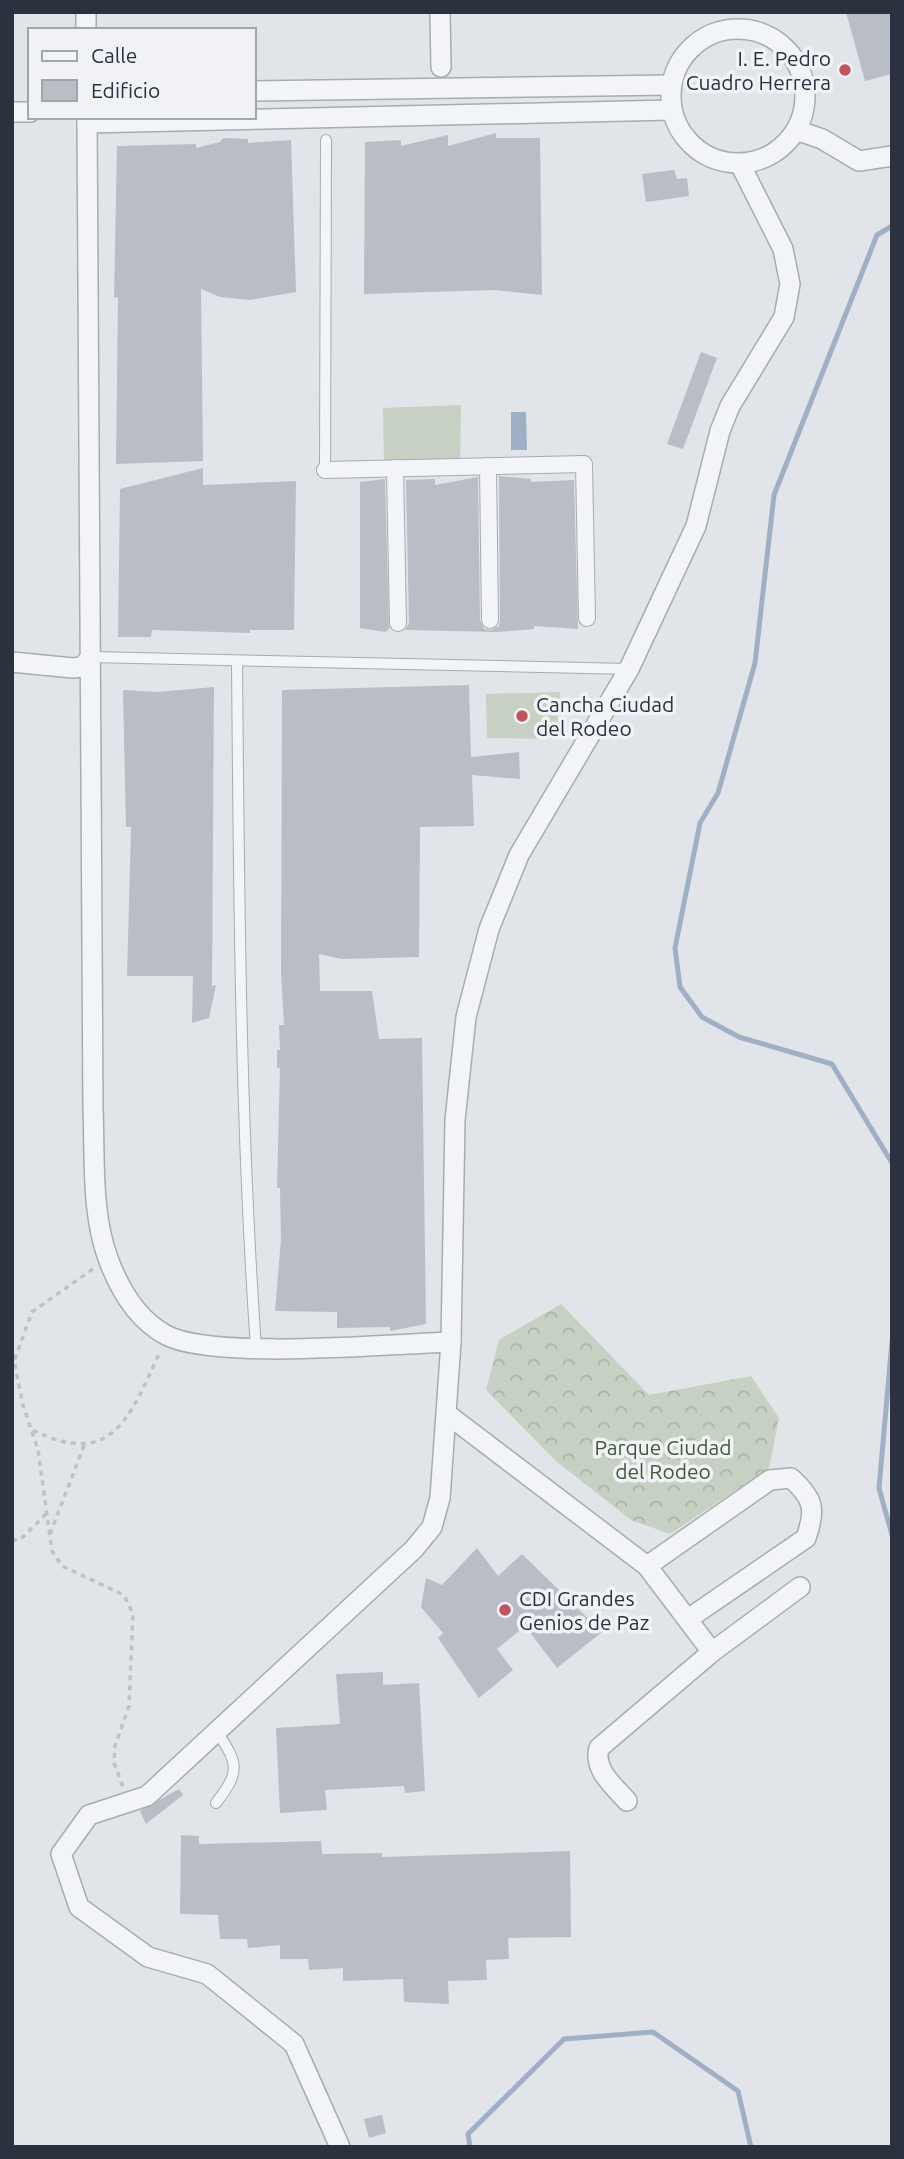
<svg xmlns="http://www.w3.org/2000/svg" width="904" height="2159" font-family="Ubuntu,sans-serif">
  <style>
    .forest { fill: url(#forest-crowns) }
    .pitch { fill: #c6d1c3 }
    .water { fill: #9fb0c5 }
    .lines { fill: none; stroke-linecap: round; stroke-linejoin: round }
    .stream { stroke: #9fb0c5; stroke-width: 5 }
    .building { fill: #b9bdc5 }
    .service-casing { stroke: #a7abb2; stroke-width: 12 }
    .pedestrian-casing { stroke: #a7abb2; stroke-width: 18 }
    .minor-casing { stroke: #a7abb2; stroke-width: 22 }
    .path { stroke: #bfc1c7; stroke-width: 3.5; stroke-dasharray: 5 5; stroke-linecap: butt }
    .service { stroke: #f3f4f7; stroke-width: 10 }
    .pedestrian { stroke: #f3f4f7; stroke-width: 16 }
    .minor { stroke: #f3f4f7; stroke-width: 19 }
    .poi-dot { fill: #c2525e; stroke: #f0f2f6; stroke-width: 2.5 }
    .labels { text-anchor: middle; dominant-baseline: central; stroke-width: 7; stroke-linejoin: round; paint-order: stroke }
    .poi-label { font-size: 21px; fill: #2b313e; stroke: #f0f2f6; text-anchor: start }
    .park-label { font-size: 21px; fill: #3e5939; stroke: #f0f2f6 }
  </style>
  <defs>
    <pattern id="forest-crowns" width="20" height="18" patternUnits="userSpaceOnUse" patternTransform="scale(1.75)"><rect width="20" height="18" fill="#c6d1c3"/><path d="M2 6a3 3 0 1 1 6 0M12 15a3 3 0 1 1 6 0" fill="none" stroke="#aab4a9"/></pattern>
  </defs>
  <rect width="100%" height="100%" fill="#e1e4e8"/>
  <path class="forest" d="M561,1304L649,1395L751,1376L779,1418L769,1468L670,1534L631,1520L556,1461L486,1390L499,1340Z"/>
  <g class="pitch">
    <path d="M461,405L460,463L384,464L383,408Z"/>
    <path d="M560,692L556,739L487,738L486,694Z"/>
  </g>
  <path class="water" d="M511,412H526L527,450H511Z"/>
  <g class="lines">
    <g class="stream">
      <path d="M892,226L877,235L774,495L755,663L718,793L700,823L675,948L680,987L702,1017L739,1037L832,1064L892,1163"/>
      <path d="M892,1341L879,1488L892,1535"/>
      <path d="M470,2147L468,2134L564,2039L653,2032L738,2091L751,2147"/>
    </g>
  </g>
  <g class="building">
    <path d="M846,12H892V74L865,81Z"/>
    <path d="M496,133V138H540L542,295L494,290L364,294L365,142L401,140V146L448,135V146Z"/>
    <path d="M223,138L248,139V143L291,140L296,292L250,300L220,297L201,289L203,461L116,464L118,297L114,298L117,146L196,144V148L220,142Z"/>
    <path d="M674,170L677,179L687,178L689,196L646,202L642,174Z"/>
    <path d="M701,352L717,358L683,449L667,444Z"/>
    <path d="M203,468V485L296,481L294,630H250V633L152,630L151,637H118L120,489Z"/>
    <path d="M499,476L531,479V482L574,480L578,629L534,626V629L498,632L405,630L409,623L406,480L435,479V485L478,477L480,620L484,629L491,630L499,626L500,620Z"/>
    <path d="M385,479L389,629L385,632L360,628V482Z"/>
    <path d="M469,685L471,757L519,752L520,779L472,775L474,826L420,827L419,957L342,959L319,954L320,991H372L379,1039L422,1038L426,1324L390,1331V1327L337,1328V1312L275,1311L281,1239L280,1188H277L280,1068H277V1050H280L279,1025H284L281,974L282,690Z"/>
    <path d="M214,687L212,986L216,985L209,1018L192,1023L193,976H127L131,827H126L123,690L158,692Z"/>
    <path d="M477,1548L498,1576L522,1554L602,1632L557,1668L525,1626L497,1649L513,1670L479,1698L438,1638L443,1633L421,1607L426,1578L442,1585Z"/>
    <path d="M383,1672V1685L419,1683L425,1791L405,1793L404,1786L325,1790L327,1810L280,1813L276,1728L340,1724L336,1674Z"/>
    <path d="M179,1789L183,1795L146,1824L140,1811Z"/>
    <path d="M181,1835L199,1836V1844L321,1841L322,1854L382,1853V1857L570,1851L571,1937L508,1938L509,1959L486,1960L487,1980L448,1981L449,2004L404,2002L403,1979L343,1981V1968L309,1970L308,1959H280V1945L248,1948L247,1939H220L218,1915L180,1914Z"/>
    <path d="M382,2115L386,2133L369,2138L364,2119Z"/>
  </g>
  <g class="lines">
    <defs>
      <g id="service">
        <path d="M325,470L326,140"/>
        <path d="M91,657L629,669"/>
        <path d="M237,661C239,890 240,1119 256,1348"/>
        <path d="M216,1803C240,1772 239,1764 217,1732"/>
      </g>
      <g id="pedestrian">
        <path d="M488,466L490,620"/>
        <path d="M395,468L398,623"/>
        <path d="M325,470L584,464L587,618"/>
      </g>
      <g id="minor">
        <path d="M86,12V30"/>
        <path d="M440,12L441,67"/>
        <circle cx="738" cy="96" r="67"/>
        <path d="M254,91L671,85"/>
        <path d="M12,112H30"/>
        <path d="M87,117L93,1109C95,1158 91,1215 109,1261C120,1290 138,1320 166,1335C212,1360 391,1344 451,1342L440,1498L432,1527L414,1549L147,1796L89,1815L61,1854L79,1907L148,1957L207,1974L294,2044L340,2147"/>
        <path d="M87,123L671,110"/>
        <path d="M796,130L822,139L859,161L892,156"/>
        <path d="M12,662L73,668L82,667L91,657"/>
        <path d="M451,1342L455,1120L466,1017L489,929L519,855L629,669L696,526L720,431L730,406L784,317L790,284L783,249L740,164"/>
        <path d="M447,1414L647,1566L712,1652L599,1748C593,1770 614,1786 627,1801"/>
        <path d="M647,1566L770,1480L791,1478C814,1499 816,1509 806,1538L688,1619"/>
        <path d="M712,1652L800,1587"/>
      </g>
    </defs>
    <use href="#service" class="service-casing"/>
    <use href="#pedestrian" class="pedestrian-casing"/>
    <use href="#minor" class="minor-casing"/>
    <g class="path">
      <path d="M93,1269L32,1312L14,1361L23,1405L38,1450L52,1551L62,1566L124,1595L133,1614L129,1706L115,1746L114,1763L123,1787"/>
      <path d="M33,1430C114,1471 131,1413 160,1352"/>
      <path d="M50,1534L85,1443"/>
      <path d="M12,1540H20L47,1513"/>
    </g>
    <use href="#service" class="service"/>
    <use href="#pedestrian" class="pedestrian"/>
    <use href="#minor" class="minor"/>
  </g>
  <g class="poi-dot">
    <circle cx="845" cy="70" r="7"/>
    <circle cx="522" cy="716" r="7"/>
    <circle cx="505" cy="1610" r="7"/>
  </g>
  <g class="labels">
    <g class="poi-label">
      <text x="831" y="58" text-anchor="end">I. E. Pedro<tspan x="831" dy="24">Cuadro Herrera</tspan></text>
      <text x="536" y="704">Cancha Ciudad<tspan x="536" dy="24">del Rodeo</tspan></text>
      <text x="519" y="1598">CDI Grandes<tspan x="519" dy="24">Genios de Paz</tspan></text>
    </g>
    <g class="park-label">
      <text x="663" y="1447">Parque Ciudad<tspan x="663" dy="24">del Rodeo</tspan></text>
    </g>
  </g>
  <rect width="904" height="2159" fill="none" stroke="#2b313e" stroke-width="28"/>
  <rect x="28" y="28" width="228" height="91" fill="#f0f2f6" stroke="#a1a5ac" stroke-width="2"/>
  <rect x="42" y="51" width="35" height="10" fill="#f3f4f7" stroke="#a1a5ac" stroke-width="2"/>
  <text x="91" y="63" font-size="21" fill="#2b313e">Calle</text>
  <rect x="42" y="80" width="35" height="21" fill="#b9bdc5" stroke="#a1a5ac" stroke-width="2"/>
  <text x="91" y="98" font-size="21" fill="#2b313e">Edificio</text>
</svg>
